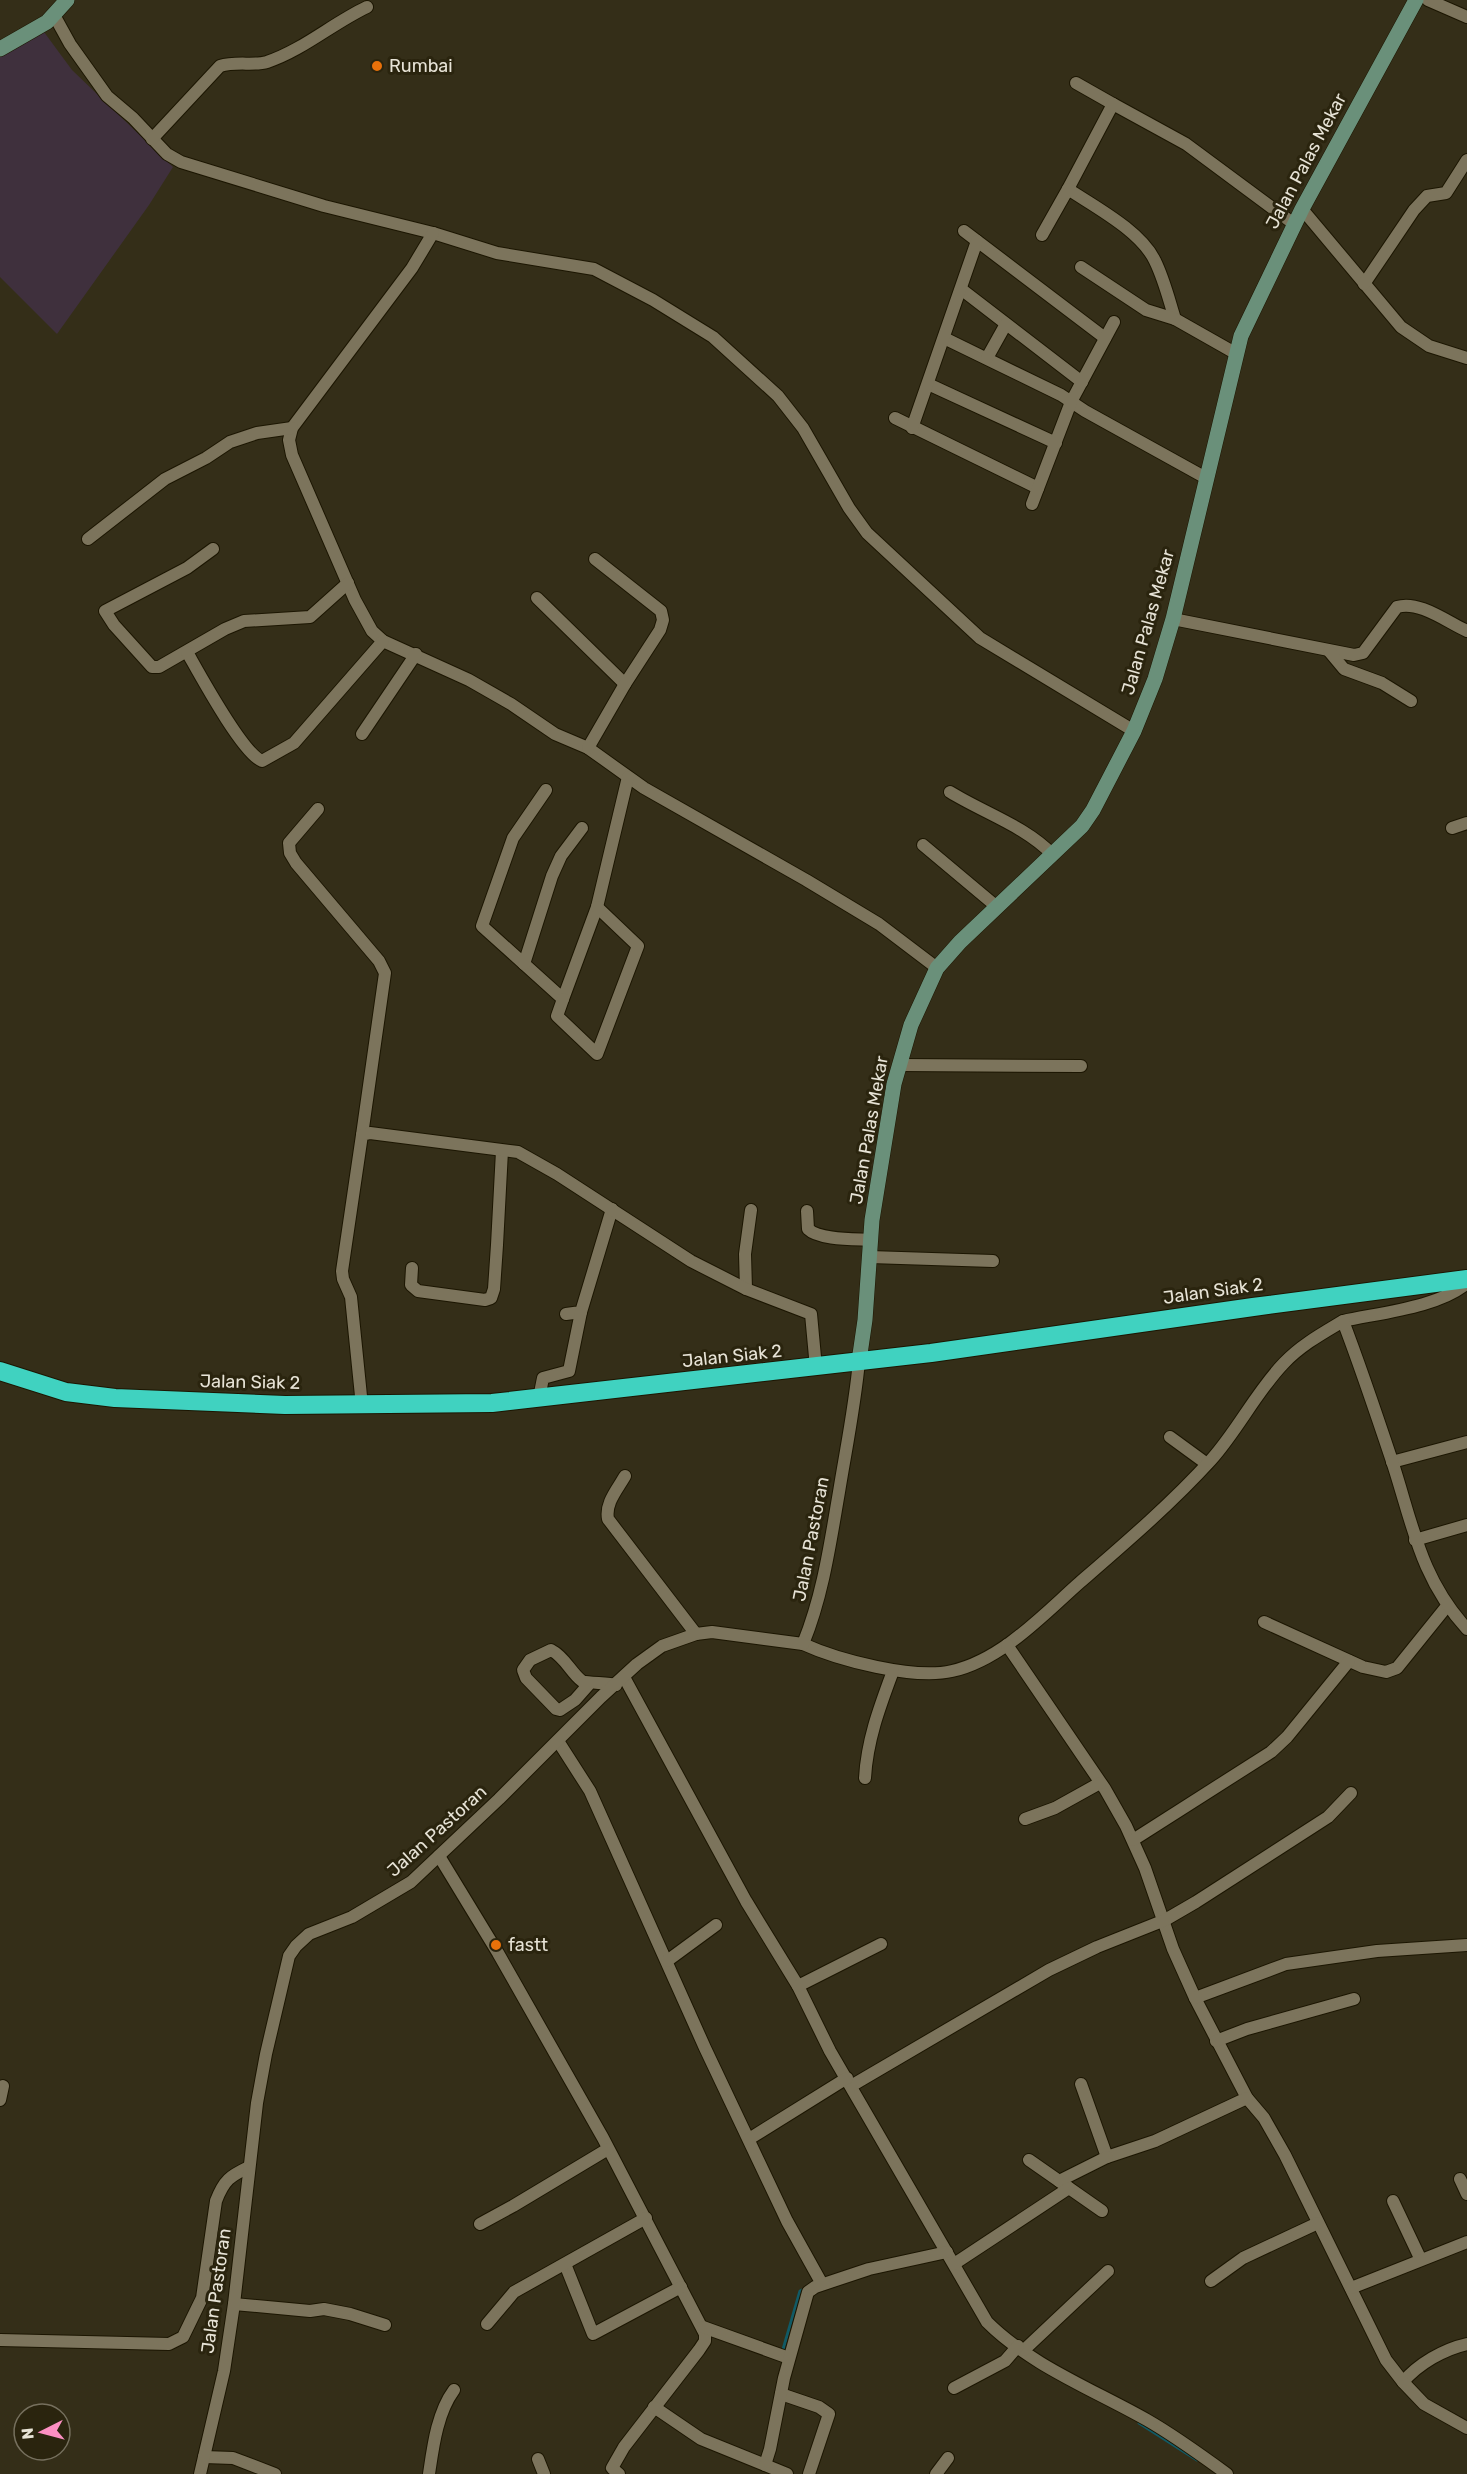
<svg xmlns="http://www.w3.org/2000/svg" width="1467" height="2474" font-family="Rubik,sans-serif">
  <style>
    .industrial { fill: #3f303d }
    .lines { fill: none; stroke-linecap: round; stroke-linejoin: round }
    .stream { stroke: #115a65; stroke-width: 3 }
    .street-casing { stroke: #1c1602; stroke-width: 14 }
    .secondary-casing { stroke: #1c1602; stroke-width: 16 }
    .highway-casing { stroke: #1c1602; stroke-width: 20 }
    .street { stroke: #7c745c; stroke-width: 12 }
    .secondary { stroke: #6a907a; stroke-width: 15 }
    .highway { stroke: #40d2c0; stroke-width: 18 }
    .food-dot { fill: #e8710a; stroke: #2a240e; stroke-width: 2 }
    .labels { text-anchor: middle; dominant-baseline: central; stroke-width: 6; stroke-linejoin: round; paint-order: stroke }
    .poi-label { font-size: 18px; fill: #e7e3d6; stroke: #2a240e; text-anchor: start }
    .street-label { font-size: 18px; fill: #e7e3d6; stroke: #2a240e }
  </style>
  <rect width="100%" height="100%" fill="#342e18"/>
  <path class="industrial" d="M44,32L72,70L173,167L149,205L57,334L0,277V57Z"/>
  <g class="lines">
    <g class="stream">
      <path d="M782,2353L800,2291L806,2288"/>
      <path d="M1139,2423L1197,2460"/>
    </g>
    <defs>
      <g id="street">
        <path d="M1428,0L1467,17"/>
        <path d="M54,15L70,44L107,96L133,118L167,154L181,162L324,206L433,233L497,253L594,269L653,300L713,337L778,396L803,428L849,508L867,533L980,638L1134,731"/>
        <path d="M1076,83L1113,104"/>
        <path d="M152,139L220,66C236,61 254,66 267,62C303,50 333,23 367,7"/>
        <path d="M1068,189L1113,104L1186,144L1294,224"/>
        <path d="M1302,209L1401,327L1429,346L1467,358"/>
        <path d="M964,231L1105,338"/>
        <path d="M433,233L412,268L292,428L289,440L292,455L355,600L372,631L383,641L469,680L511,704L555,734L588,748L644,788L806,880L879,924L937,968"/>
        <path d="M1042,235L1068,189C1095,207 1141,231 1155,261C1164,279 1169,300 1175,319L1235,353"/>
        <path d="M1081,267L1146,310L1175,319"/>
        <path d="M1364,284L1414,210L1427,196L1446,193L1467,160"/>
        <path d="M961,289L1082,382"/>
        <path d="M944,338L1061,395L1085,411L1206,478"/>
        <path d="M987,358L1006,324"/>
        <path d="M928,384L1056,443"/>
        <path d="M895,418L1038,488"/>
        <path d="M912,428L977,241"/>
        <path d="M1032,504L1071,402L1114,322"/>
        <path d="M88,539L165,479L206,458L230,442L257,433L292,428"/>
        <path d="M213,549L187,568L105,611L114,625L152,667H159L225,629L244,621L310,617L348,583"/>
        <path d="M537,598L625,684"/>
        <path d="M1173,619L1354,655L1363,653L1397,607C1419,600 1447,622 1467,631"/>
        <path d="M1329,651L1344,669L1382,683L1411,701"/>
        <path d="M187,652C199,673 242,753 262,761L294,743L383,641"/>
        <path d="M362,734L416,654"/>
        <path d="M588,748L625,684L660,630L663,620L661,611L595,559"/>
        <path d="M546,790L513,838L482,926L563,999L597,907L628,777"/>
        <path d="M950,792C984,813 1025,826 1053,855"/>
        <path d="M318,809L289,843L290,853L296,863L379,961L385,973L362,1135"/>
        <path d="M1452,828L1467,823"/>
        <path d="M923,845L997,907"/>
        <path d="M524,964L552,876L561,856L582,828"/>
        <path d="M563,999L557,1016L597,1054L638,946L597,907"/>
        <path d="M899,1065L1081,1066"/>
        <path d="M807,1211L808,1229C819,1240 855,1239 871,1240"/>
        <path d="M870,1257L993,1261"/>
        <path d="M412,1268L411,1285L418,1291L485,1300L491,1298L494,1289L497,1245L502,1151"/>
        <path d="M746,1289L745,1254L751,1210"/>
        <path d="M566,1314L581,1312L612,1209"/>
        <path d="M1343,1321C1379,1313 1440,1307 1467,1283"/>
        <path d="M539,1398L543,1378L569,1371L581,1312"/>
        <path d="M362,1406L351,1297L343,1279L342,1271L362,1135L370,1133L518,1152L557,1174L691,1261L746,1289L811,1314L816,1368"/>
        <path d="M1170,1437L1207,1464"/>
        <path d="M1392,1462L1467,1442"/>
        <path d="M625,1476C617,1490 605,1503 608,1519L696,1634"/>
        <path d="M1415,1540L1467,1525"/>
        <path d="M1264,1622L1363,1667L1386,1672L1397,1668L1447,1606"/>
        <path d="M803,1644C838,1660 914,1680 952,1671C1001,1660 1042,1616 1078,1584C1123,1545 1170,1505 1211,1460C1238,1430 1256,1392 1284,1363C1301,1345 1323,1333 1343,1321C1361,1368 1377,1416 1393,1464C1413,1526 1421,1579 1467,1629"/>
        <path d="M1007,1645L1105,1789L1126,1826L1145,1868L1173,1949L1195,1998L1247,2098L1264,2118L1285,2155L1386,2360L1403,2382C1418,2364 1444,2349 1467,2344"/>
        <path d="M624,1677L746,1901L798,1986L830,2051L987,2322C1030,2365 1094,2390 1147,2420C1175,2436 1201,2455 1227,2474"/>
        <path d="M590,1683L575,1700L560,1710L556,1709L526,1678L523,1670L530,1660L551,1650C565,1657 571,1673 582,1681C586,1683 608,1683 616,1685"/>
        <path d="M558,1741L590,1791L705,2048L787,2221L822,2284"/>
        <path d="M865,1778C867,1740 880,1706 893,1671"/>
        <path d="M1025,1819L1055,1808L1100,1783"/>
        <path d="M1133,1840L1271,1752L1287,1737L1349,1661"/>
        <path d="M439,1856L498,1953L603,2138L705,2334V2341L699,2350L624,2447L612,2468L619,2474"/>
        <path d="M667,1961L716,1925"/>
        <path d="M798,1986L881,1944"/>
        <path d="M1195,1998L1286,1964L1377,1951L1467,1945"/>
        <path d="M1216,2041L1247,2029L1354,1999"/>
        <path d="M1081,2084L1107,2157L1155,2141L1247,2098"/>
        <path d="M851,2086L1049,1970L1097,1947L1165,1920L1196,1902L1328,1817L1351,1793"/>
        <path d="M0,2100L3,2086"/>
        <path d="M749,2139L847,2078"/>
        <path d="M1029,2160L1102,2211"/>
        <path d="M1460,2179L1467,2194"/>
        <path d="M1059,2181L1107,2157"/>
        <path d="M1393,2201L1420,2258"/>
        <path d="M480,2224L513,2206L608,2149"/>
        <path d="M565,2264L593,2334L681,2287"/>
        <path d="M954,2264L1069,2188"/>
        <path d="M1211,2281L1243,2258L1318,2223"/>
        <path d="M1351,2288L1467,2242"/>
        <path d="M234,2304L310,2311L324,2309L350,2314L385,2325"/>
        <path d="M487,2324L514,2292L646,2218"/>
        <path d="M703,2327L789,2358"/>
        <path d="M0,2340L169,2344L183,2337L202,2298L216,2201C224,2180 230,2176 249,2167"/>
        <path d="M1024,2350L1108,2271"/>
        <path d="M1403,2382L1424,2404L1467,2428"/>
        <path d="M954,2388L1005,2361L1018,2346"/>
        <path d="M781,2394L819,2407L829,2414L809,2474"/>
        <path d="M654,2407L701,2439L765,2465L770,2449L784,2378L808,2292L815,2287L869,2269L947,2252"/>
        <path d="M204,2457L233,2458L275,2474"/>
        <path d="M538,2459L544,2474"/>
        <path d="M765,2465L787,2474"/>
        <path d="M200,2474L224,2371L234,2304L257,2103L266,2054L289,1956L296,1946L309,1934L352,1917L411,1882L499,1799L601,1697L637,1664L662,1646L696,1634L712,1632L803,1644C823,1595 830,1544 839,1492C846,1449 855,1405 859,1361"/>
        <path d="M429,2474C433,2447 437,2413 454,2390"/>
        <path d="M936,2474L948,2458"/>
      </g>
      <g id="secondary">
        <path d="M0,49L47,22L67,0"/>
        <path d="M859,1361L865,1320L872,1220L894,1084L911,1025L937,968L960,942L1082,826L1093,810L1134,731L1155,679L1173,619L1241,336L1302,209L1416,0"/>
      </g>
      <path id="highway" d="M0,1371L66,1392L115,1398L285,1405L492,1403L931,1353L1253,1307L1467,1279"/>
    </defs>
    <use href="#street" class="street-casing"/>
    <use href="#secondary" class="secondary-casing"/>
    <use href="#highway" class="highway-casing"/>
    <use href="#street" class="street"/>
    <use href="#secondary" class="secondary"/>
    <use href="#highway" class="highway"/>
  </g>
  <g class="food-dot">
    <circle cx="377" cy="66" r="6"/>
    <circle cx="496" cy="1945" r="6"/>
  </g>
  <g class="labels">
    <g class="poi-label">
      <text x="389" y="66">Rumbai</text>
      <text x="508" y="1945">fastt</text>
    </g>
    <g class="street-label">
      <text transform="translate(1306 161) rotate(-62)">Jalan Palas Mekar</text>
      <text transform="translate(1148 622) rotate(-74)">Jalan Palas Mekar</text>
      <text transform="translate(869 1130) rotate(-80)">Jalan Palas Mekar</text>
      <text transform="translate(1213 1291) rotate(-8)">Jalan Siak 2</text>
      <text transform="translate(732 1356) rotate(-6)">Jalan Siak 2</text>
      <text transform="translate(250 1382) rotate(1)">Jalan Siak 2</text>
      <text transform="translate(811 1539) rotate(-79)">Jalan Pastoran</text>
      <text transform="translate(437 1831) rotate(-42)">Jalan Pastoran</text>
      <text transform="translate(216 2291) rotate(-82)">Jalan Pastoran</text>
    </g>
  </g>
  <g transform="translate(42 2432) rotate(264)"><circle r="28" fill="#2a240e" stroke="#76705e" stroke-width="1.5"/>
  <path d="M0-4.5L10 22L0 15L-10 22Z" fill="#fc8fc2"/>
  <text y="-9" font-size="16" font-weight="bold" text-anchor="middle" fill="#e7e3d6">N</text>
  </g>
</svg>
